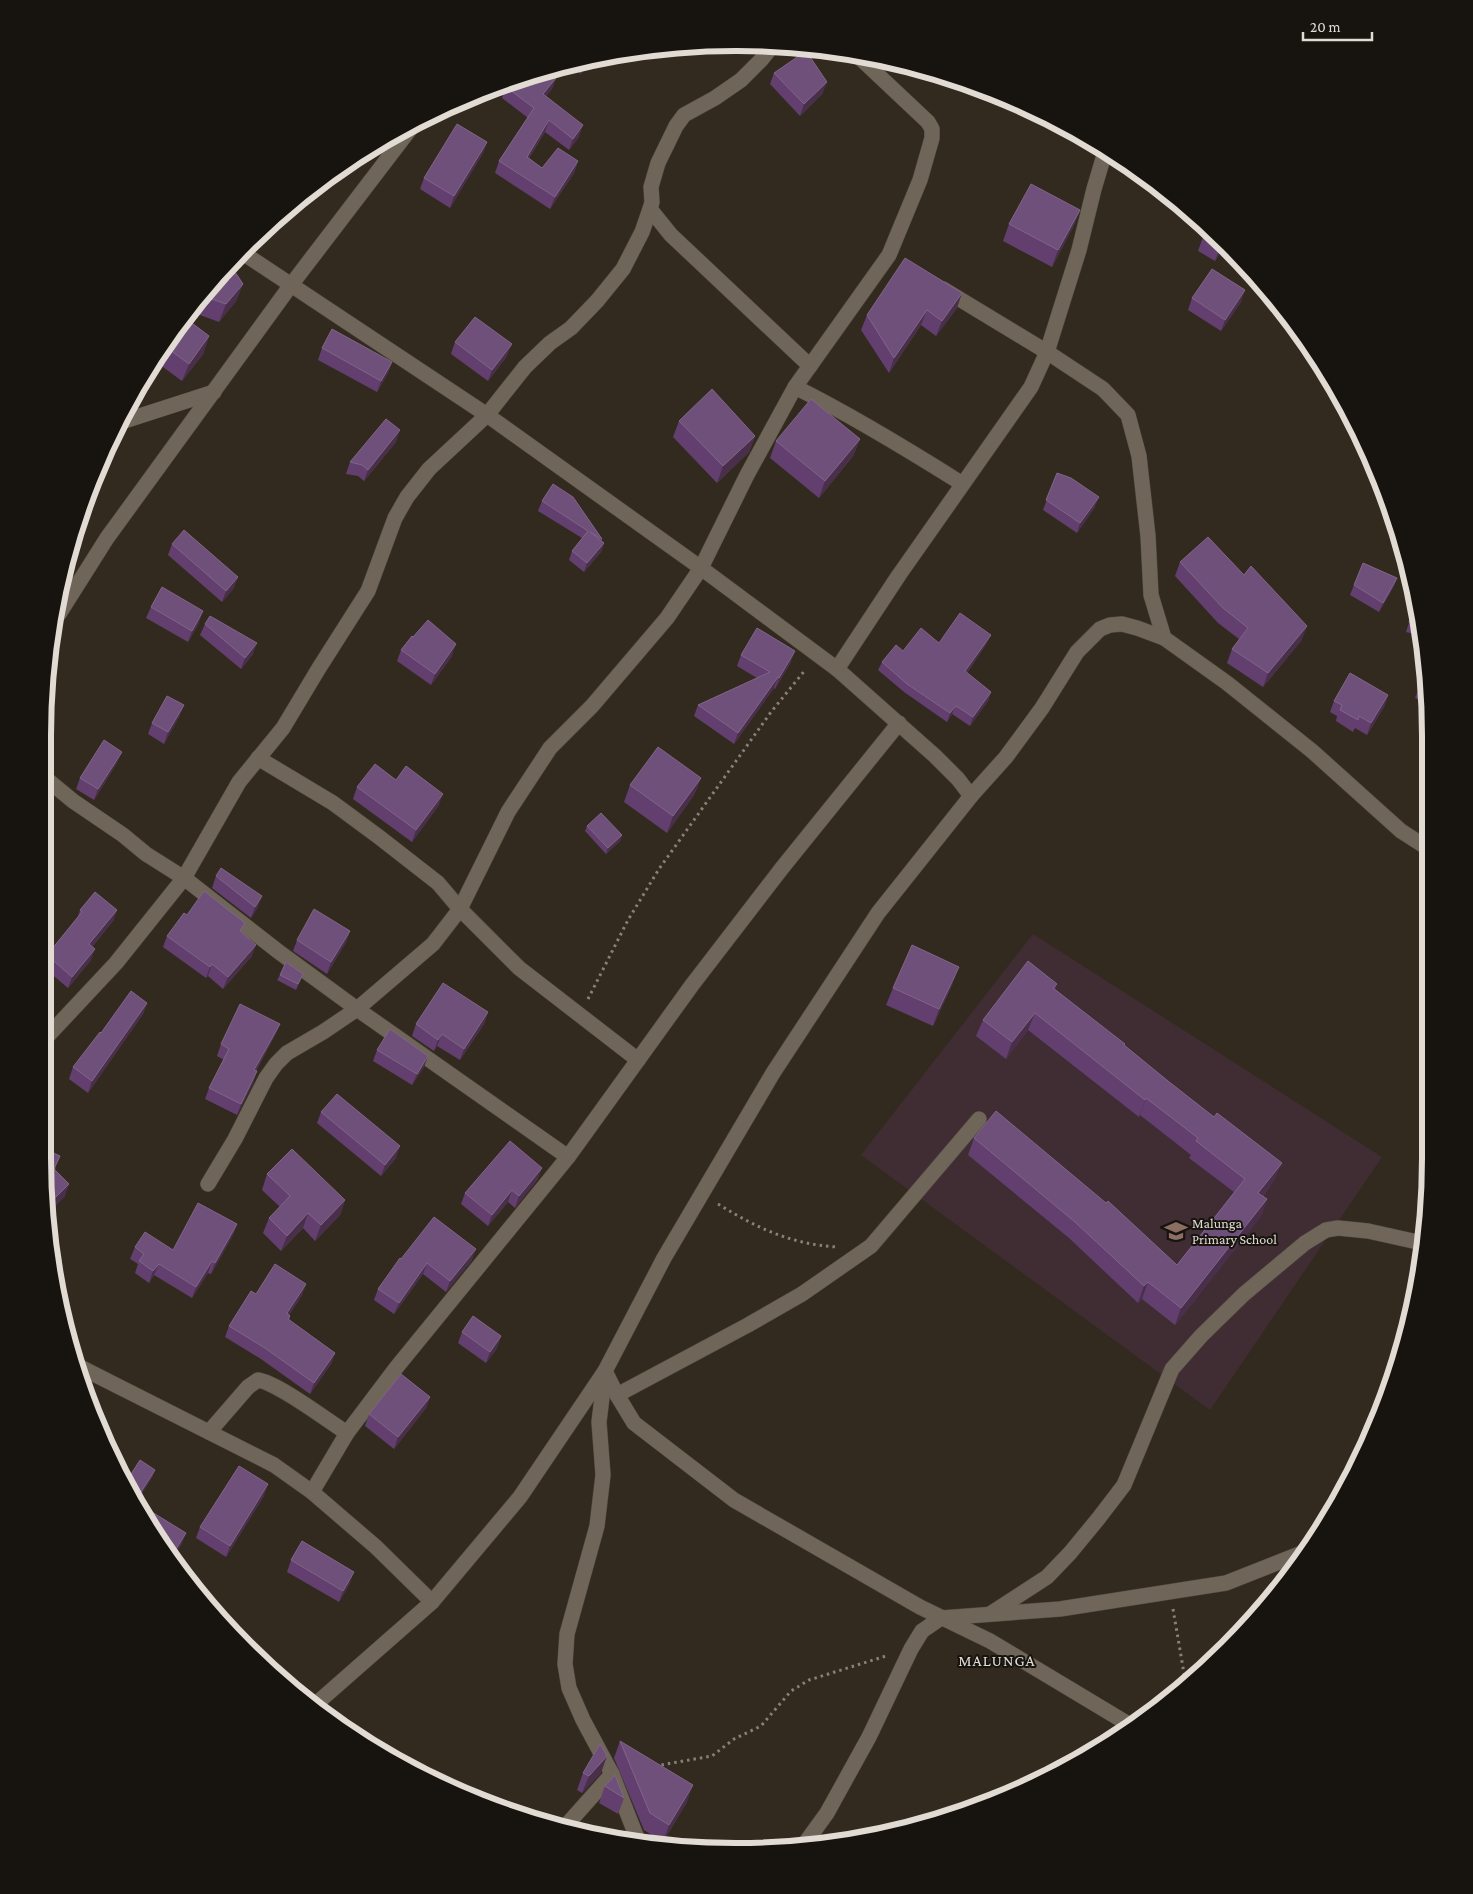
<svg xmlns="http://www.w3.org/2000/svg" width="1473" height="1894" font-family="'Crimson Pro',serif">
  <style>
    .education { fill: #402d33 }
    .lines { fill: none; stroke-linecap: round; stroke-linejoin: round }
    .minor-casing { stroke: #4e473d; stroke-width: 16 }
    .path { stroke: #888178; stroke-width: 3; stroke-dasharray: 2.5 4; stroke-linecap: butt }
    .minor { stroke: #6f6558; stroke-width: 15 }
    .wall { fill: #623f6f }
    .shaded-wall { fill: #492f4a }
    .building { fill: #6f507a; stroke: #816588 }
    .labels { text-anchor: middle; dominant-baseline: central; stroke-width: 4; stroke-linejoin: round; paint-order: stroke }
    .poi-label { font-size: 14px; fill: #e1dbd4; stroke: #17130e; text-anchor: start }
    .quarter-label { font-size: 16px; letter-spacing: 1px; fill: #e1dbd4; stroke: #17130e }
    .rim { fill: none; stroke: #e1dbd4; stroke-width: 6 }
  </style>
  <rect width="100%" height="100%" fill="#322a1e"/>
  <path class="education" d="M1033,934L1382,1157L1210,1410L861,1155Z"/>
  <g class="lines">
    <defs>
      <g id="minor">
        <path d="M650,209L671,235L810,366"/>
        <path d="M243,253L487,415L701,568L837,669L935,756L958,779L971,796"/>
        <path d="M943,289L1047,352L1103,389L1128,415L1139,456L1148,536L1151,595L1164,638L1227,683L1312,751L1401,831L1429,849"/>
        <path d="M795,387C853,416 907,449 961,483"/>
        <path d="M118,423L214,392"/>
        <path d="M59,614L107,538L291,285L414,124"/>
        <path d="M837,669L899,575L1031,387L1047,352L1079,250L1094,189L1105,152"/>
        <path d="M258,758L333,803L379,837L438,883L460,909L519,968L638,1060"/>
        <path d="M44,777L73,801L123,835L146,854L184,878L279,952L357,1009L568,1157"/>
        <path d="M43,1041L116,963L184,878L239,782L283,728L319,668L368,591L395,518L407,497L429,469L487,415L525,367L550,343L571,328L597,301L623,269L642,232L650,209L652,202L651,187L658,163L676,126L684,115L715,98L741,80L761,60L774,44"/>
        <path d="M208,1184L235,1139L266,1078L276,1064L287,1053L323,1032L357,1009L433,944L460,909L508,812L550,748L592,706L667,618L701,568L747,475L795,387L889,255L920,180L932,138V129L928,122L859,57"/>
        <path d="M78,1366L274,1465L312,1492L376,1547L432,1602"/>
        <path d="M605,1371L617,1395L634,1423L734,1500L920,1607L990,1641L1130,1725"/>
        <path d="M605,1373L599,1422L603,1475L597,1526L567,1634L565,1664L569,1688L583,1720L612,1774L637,1838"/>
        <path d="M617,1395L748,1325L802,1294L871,1246L979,1119"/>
        <path d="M209,1432L248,1387L258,1380C278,1383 328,1421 347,1433"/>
        <path d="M312,1492L347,1433L396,1368L568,1157L692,985L782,868L899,723"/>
        <path d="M990,1614L1047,1577L1070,1553L1098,1519L1124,1485L1172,1369L1201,1336L1244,1294L1305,1243L1326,1230L1338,1228L1368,1231L1422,1243"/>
        <path d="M317,1703L432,1602L520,1497L605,1371L664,1258L773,1073L878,913L971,796L1006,757L1042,708L1077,652L1100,629L1110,625L1122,624L1137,628L1164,638"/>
        <path d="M563,1829L612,1774"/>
        <path d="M806,1842L827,1813L869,1737L911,1649L922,1631L941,1618L1060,1609L1226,1583L1307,1551"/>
      </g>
    </defs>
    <use href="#minor" class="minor-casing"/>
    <g class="path">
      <path d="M588,999L628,920L659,869L771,712L806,669"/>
      <path d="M718,1204C757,1228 790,1244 837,1247"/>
      <path d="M1173,1609L1186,1685"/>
      <path d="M655,1766L712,1756L734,1739L761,1726L791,1691L809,1680L886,1656"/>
    </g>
    <use href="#minor" class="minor"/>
  </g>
  <g class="wall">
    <path d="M588,62L581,74L569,66Z"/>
    <path d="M774,73L823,93L800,116L770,84Z"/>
    <path d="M556,78L552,89L546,96L579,137L569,150L545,132L529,158L542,168L578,161L574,173L550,209L495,173L499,161L528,118L502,98L506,87Z"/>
    <path d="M487,142L483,153L450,208L420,189L424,178Z"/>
    <path d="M1080,210L1073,227L1052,267L1003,241L1009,224Z"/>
    <path d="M1207,230L1224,247L1215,261L1198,251L1203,237Z"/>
    <path d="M231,266L243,284L236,301L219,322L189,311Z"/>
    <path d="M1192,298L1241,302L1221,331L1188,310Z"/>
    <path d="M957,308L936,336L921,325L889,373L861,330L867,315Z"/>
    <path d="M184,317L209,336L203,354L182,381L156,362Z"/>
    <path d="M455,342L507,356L488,381L451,354Z"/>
    <path d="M322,348L392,362L388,373L377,392L318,360Z"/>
    <path d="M679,421L755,436L749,452L717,483L673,437Z"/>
    <path d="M860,439L853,456L819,498L770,458L776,441Z"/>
    <path d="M396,442L364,481L358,476L346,474L350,462Z"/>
    <path d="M1057,473L1095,507L1077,533L1043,510Z"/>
    <path d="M542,501L602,539V541L604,543L601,552L584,572L569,560L572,551L582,538L538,511Z"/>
    <path d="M172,544L234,588L222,602L168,555Z"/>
    <path d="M1180,562L1244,575L1307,626L1301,641L1263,687L1227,663L1232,649L1239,639L1218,623L1175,576Z"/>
    <path d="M1397,578L1393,588L1379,612L1350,595L1354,585Z"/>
    <path d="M151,607L199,623L188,642L146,618Z"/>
    <path d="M1413,610L1418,635L1406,632Z"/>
    <path d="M205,624L253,654L241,669L200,635Z"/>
    <path d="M413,637L452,656L431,685L397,661L401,650Z"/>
    <path d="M939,643H987L967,673L991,692L988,701L970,726L952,714L947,722L904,692L878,670L882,662L903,651Z"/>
    <path d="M741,655L791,662L775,689L774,688L734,744L694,716L698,705L757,678L737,666Z"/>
    <path d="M1420,686L1429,691V705L1415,698Z"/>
    <path d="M1388,695L1384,707L1367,735L1355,728L1353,732L1336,721L1337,716L1330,712L1334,701Z"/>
    <path d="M184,705L179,717L164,744L148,734L152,723Z"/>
    <path d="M1429,740V753L1425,750Z"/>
    <path d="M117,763L94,800L76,789L80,778Z"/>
    <path d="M701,778L694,795L667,833L624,802L630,785Z"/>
    <path d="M396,780L439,805L412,842L353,799L357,787Z"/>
    <path d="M587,826L622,835L620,841L606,854L585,831Z"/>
    <path d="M216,876L258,907L251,918L212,888Z"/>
    <path d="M80,910H117L113,921L92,947L91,960L68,988L43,967V961L44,962L47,955L77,919Z"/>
    <path d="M187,915L242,932L252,956L223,989L208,976L206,978L163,947L167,936Z"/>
    <path d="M350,931L346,942L327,974L293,951L297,940Z"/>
    <path d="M303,974L296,990L277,980L280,975Z"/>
    <path d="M953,983L933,1026L886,1005L893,988Z"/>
    <path d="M1057,984L1055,989L1124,1046L1275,1179L1263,1196L1267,1199L1261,1216L1175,1325L1142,1299L1138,1303L1069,1238L968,1155L974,1138L1177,1265L1234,1192L1189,1158L1191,1155L1140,1115L1139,1117L1028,1030L1006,1059L976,1036L983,1020Z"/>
    <path d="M147,1003L143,1014L88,1093L69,1079L73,1067L101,1033Z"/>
    <path d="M488,1012L484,1024L460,1060L437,1046L434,1051L412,1036L416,1024Z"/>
    <path d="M280,1024L275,1035L256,1071L253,1083L237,1115L205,1099L209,1088L224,1060L217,1056L221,1044Z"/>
    <path d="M377,1050L428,1056L424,1067L412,1085L373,1061Z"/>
    <path d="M321,1112L396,1158L381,1176L317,1123Z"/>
    <path d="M42,1158L56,1168L55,1170L65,1196L50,1211Z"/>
    <path d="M542,1168L537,1180L515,1208L508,1202L488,1226L461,1204L465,1193Z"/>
    <path d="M267,1174L345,1200L340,1215L315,1241L303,1228L281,1251L263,1233L269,1218L280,1207L262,1190Z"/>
    <path d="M237,1224L233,1235L211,1274L208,1273L192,1298L154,1275L149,1283L135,1273L138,1264L130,1259L135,1247L173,1250Z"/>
    <path d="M401,1259L472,1260L446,1292L423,1274L394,1314L374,1300L378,1289Z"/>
    <path d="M306,1284L302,1295L289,1315L290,1316L289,1320L335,1353L331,1364L310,1394L261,1359L225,1337L229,1326L256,1294Z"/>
    <path d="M462,1332L501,1336L497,1348L486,1363L458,1343Z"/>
    <path d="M430,1397L426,1408L394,1449L365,1426L369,1414Z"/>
    <path d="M153,1476L137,1501L133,1499L126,1482Z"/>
    <path d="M264,1496L226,1557L196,1538L200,1527Z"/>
    <path d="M291,1560L350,1583L339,1602L287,1572Z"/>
    <path d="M620,1741L687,1802L663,1842L644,1830L614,1758Z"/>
    <path d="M583,1773H601L582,1793L577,1790Z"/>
    <path d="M605,1786L624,1798L618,1814L599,1803Z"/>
  </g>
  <g class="shaded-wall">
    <path d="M588,62L581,74L585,63Z"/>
    <path d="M556,78L552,89L539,105L543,94Z"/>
    <path d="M827,82L823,93L800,116L804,104Z"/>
    <path d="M549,120L545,132L522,168L527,157Z"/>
    <path d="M583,125L579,137L569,150L573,139Z"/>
    <path d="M487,142L483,153L450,208L454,196Z"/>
    <path d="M578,161L574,173L550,209L555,197Z"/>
    <path d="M1080,210L1073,227L1052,267L1058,250Z"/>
    <path d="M1222,245L1224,247L1215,261L1220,247Z"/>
    <path d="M243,284L236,301L219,322L226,304Z"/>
    <path d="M1245,290L1241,302L1221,331L1225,320Z"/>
    <path d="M962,293L957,308L936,336L942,321Z"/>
    <path d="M927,310L921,325L889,373L894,358Z"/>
    <path d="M209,336L203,354L182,381L189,364Z"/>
    <path d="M512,344L507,356L488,381L492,370Z"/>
    <path d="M392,362L388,373L377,392L381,381Z"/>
    <path d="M400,430L396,442L364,481L368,470Z"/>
    <path d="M755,436L749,452L717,483L723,466Z"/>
    <path d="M860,439L853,456L819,498L825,481Z"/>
    <path d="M115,440L111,452L92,483L98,468Z"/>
    <path d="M1099,497L1095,507L1077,533L1080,523Z"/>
    <path d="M604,543L601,552L584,572L587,563Z"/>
    <path d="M238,577L234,588L222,602L226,591Z"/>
    <path d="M1397,578L1393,588L1379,612L1383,603Z"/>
    <path d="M203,611L199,623L188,642L192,631Z"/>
    <path d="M1307,626L1301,641L1263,687L1268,673Z"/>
    <path d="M991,635L987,643L962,680L965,671Z"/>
    <path d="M257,643L253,654L241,669L245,658Z"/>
    <path d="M456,644L452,656L431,685L435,674Z"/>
    <path d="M795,651L791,662L775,689L779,678Z"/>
    <path d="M778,677L774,688L734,744L738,733Z"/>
    <path d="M991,692L988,701L970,726L973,717Z"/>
    <path d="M1388,695L1384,707L1367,735L1371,723Z"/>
    <path d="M184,705L179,717L164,744L168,732Z"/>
    <path d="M956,706L952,714L947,722L950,713Z"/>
    <path d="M122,752L117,763L94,800L98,789Z"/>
    <path d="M701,778L694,795L667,833L673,816Z"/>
    <path d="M443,794L439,805L412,842L416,830Z"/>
    <path d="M622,835L620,841L606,854L608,848Z"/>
    <path d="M262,896L258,907L251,918L255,907Z"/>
    <path d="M117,910L113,921L85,955L89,944Z"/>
    <path d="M350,931L346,942L327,974L331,962Z"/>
    <path d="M256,945L252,956L223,989L228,977Z"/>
    <path d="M95,949L91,960L68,988L72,977Z"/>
    <path d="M212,964L208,976L206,978L210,967Z"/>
    <path d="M959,967L953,983L933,1026L939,1009Z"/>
    <path d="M147,1003L143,1014L88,1093L92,1081Z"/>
    <path d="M488,1012L484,1024L460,1060L464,1049Z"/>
    <path d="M1035,1013L1028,1030L1006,1059L1012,1042Z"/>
    <path d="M280,1024L275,1035L250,1081L254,1070Z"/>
    <path d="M442,1034L437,1046L434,1051L438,1040Z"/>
    <path d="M428,1056L424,1067L412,1085L417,1074Z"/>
    <path d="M257,1071L253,1083L237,1115L241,1104Z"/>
    <path d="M1146,1098L1140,1115L1139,1117L1145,1100Z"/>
    <path d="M400,1146L396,1158L381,1176L385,1165Z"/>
    <path d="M1282,1163L1275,1179L1252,1210L1258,1193Z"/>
    <path d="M542,1168L537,1180L515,1208L519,1196Z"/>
    <path d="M69,1184L65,1196L50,1211L53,1200Z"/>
    <path d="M512,1190L508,1202L488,1226L492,1215Z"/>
    <path d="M1267,1199L1261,1216L1175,1325L1181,1308Z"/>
    <path d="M345,1200L340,1215L315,1241L321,1225Z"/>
    <path d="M308,1213L303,1228L281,1251L287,1236Z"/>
    <path d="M237,1224L233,1235L211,1274L215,1263Z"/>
    <path d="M476,1249L472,1260L446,1292L450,1281Z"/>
    <path d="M212,1261L208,1273L192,1298L196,1287Z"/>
    <path d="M427,1263L423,1274L394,1314L399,1303Z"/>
    <path d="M159,1264L154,1275L149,1283L153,1271Z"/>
    <path d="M1148,1282L1142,1299L1138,1303L1144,1286Z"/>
    <path d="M306,1284L302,1295L283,1325L287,1313Z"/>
    <path d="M501,1336L497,1348L486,1363L490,1352Z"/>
    <path d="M335,1353L331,1364L310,1394L314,1383Z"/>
    <path d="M430,1397L426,1408L394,1449L398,1437Z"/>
    <path d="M155,1470L153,1476L137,1501L139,1495Z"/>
    <path d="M268,1484L264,1496L226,1557L230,1546Z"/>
    <path d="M186,1533L182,1544L175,1556L173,1554Z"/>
    <path d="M354,1572L350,1583L339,1602L343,1591Z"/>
    <path d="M607,1756L601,1773L582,1793L589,1776Z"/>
    <path d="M693,1785L687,1802L663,1842L669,1825Z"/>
  </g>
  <g class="building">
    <path d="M806,51L827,82L804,104L774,73Z"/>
    <path d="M544,72L556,78L543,94L583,125L573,139L549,120L527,157L542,168L558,148L578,161L555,197L499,161L534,108L506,87L510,81L513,79Z"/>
    <path d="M457,124L487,142L454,196L424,178Z"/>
    <path d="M1031,184L1080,210L1058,250L1009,224Z"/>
    <path d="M1207,230L1222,245L1220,247L1203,237Z"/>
    <path d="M905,258L962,293L942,321L927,310L894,358L867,315Z"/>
    <path d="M231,266L243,284L226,304L203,296Z"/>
    <path d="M1212,269L1245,290L1225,320L1192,298Z"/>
    <path d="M184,317L209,336L189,364L166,347Z"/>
    <path d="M475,317L512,344L492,370L455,342Z"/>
    <path d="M332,329L392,362L381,381L322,348Z"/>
    <path d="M712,389L755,436L723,466L679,421Z"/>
    <path d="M811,399L860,439L825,481L776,441Z"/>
    <path d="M386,419L400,430L368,470L362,465L350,462Z"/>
    <path d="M111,438L115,440L98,468Z"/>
    <path d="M1057,473L1071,478L1099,497L1080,523L1046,500Z"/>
    <path d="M553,484L573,497L602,539L590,532L604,543L587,563L572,551L588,531L542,501Z"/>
    <path d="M184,530L238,577L226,591L172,544Z"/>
    <path d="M1208,537L1244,575L1251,566L1307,626L1268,673L1232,649L1248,628L1223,608L1180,562Z"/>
    <path d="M1363,563L1397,578L1383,603L1354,585Z"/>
    <path d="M162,587L203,611L192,631L151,607Z"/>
    <path d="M1413,611L1416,624L1409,622Z"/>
    <path d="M960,613L991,635L965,671L991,692L973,717L956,706L950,713L907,684L882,662L896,645L903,651L921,628L939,643Z"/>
    <path d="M210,616L257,643L245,658L205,624Z"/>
    <path d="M428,620L456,644L435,674L401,650L412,636L413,637Z"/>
    <path d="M757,628L795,651L779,678L778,677L738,733L698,705L770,672L741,655Z"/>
    <path d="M1350,673L1388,695L1371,723L1359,716L1358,720L1340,710L1342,705L1334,701Z"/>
    <path d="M1426,675L1429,691L1420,686Z"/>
    <path d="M167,696L184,705L168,732L152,723Z"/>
    <path d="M104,740L122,752L98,789L80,778Z"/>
    <path d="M658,747L701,778L673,816L630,785Z"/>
    <path d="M375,764L396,780L406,766L443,794L416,830L357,787Z"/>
    <path d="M601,813L622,835L608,848L587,826Z"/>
    <path d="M221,868L262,896L255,907L216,876Z"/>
    <path d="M204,891L245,923L240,931L256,945L228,977L212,964L210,967L167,936L184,913L187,915Z"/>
    <path d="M95,892L117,910L89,944L95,949L72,977L47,955L82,912L80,910Z"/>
    <path d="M314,909L350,931L331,962L297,940Z"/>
    <path d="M912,945L959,967L939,1009L893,988Z"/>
    <path d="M1028,961L1057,984L1053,988L1125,1044L1124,1045L1168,1081L1214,1117L1217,1113L1282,1163L1258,1193L1267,1199L1181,1308L1148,1282L1144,1286L1075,1222L974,1138L996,1111L1106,1203L1108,1201L1177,1265L1245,1179L1196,1141L1198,1138L1146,1098L1145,1100L1035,1013L1012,1042L983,1020Z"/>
    <path d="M286,962L303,974L298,984L280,975Z"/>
    <path d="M443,983L488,1012L464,1049L442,1034L438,1040L416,1024Z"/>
    <path d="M131,991L147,1003L92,1081L73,1067L100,1032L101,1033Z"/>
    <path d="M240,1004L280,1024L254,1070L257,1071L241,1104L209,1088L229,1049L221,1044Z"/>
    <path d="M390,1029L428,1056L417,1074L377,1050Z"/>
    <path d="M337,1094L400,1146L385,1165L321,1112Z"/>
    <path d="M510,1141L542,1168L519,1196L512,1190L492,1215L465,1193Z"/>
    <path d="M43,1148L60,1156L54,1169L69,1184L53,1200L47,1195L42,1158Z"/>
    <path d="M292,1149L345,1200L321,1225L308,1213L287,1236L269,1218L290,1196L267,1174Z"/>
    <path d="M198,1203L237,1224L215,1263L212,1261L196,1287L159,1264L153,1271L139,1261L144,1254L135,1247L145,1232L173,1250Z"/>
    <path d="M434,1217L476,1249L450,1281L427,1263L399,1303L378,1289L400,1258L401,1259Z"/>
    <path d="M275,1264L306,1284L287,1313L290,1316L288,1319L335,1353L314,1383L265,1348L229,1326L251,1291L256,1294Z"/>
    <path d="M473,1316L501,1336L490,1352L462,1332Z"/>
    <path d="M401,1374L430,1397L398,1437L369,1414Z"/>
    <path d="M140,1460L155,1470L139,1495L129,1489L126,1482Z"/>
    <path d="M239,1466L268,1484L230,1546L200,1527Z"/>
    <path d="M139,1504L186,1533L173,1554L137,1506Z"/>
    <path d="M302,1541L354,1572L343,1591L291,1560Z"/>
    <path d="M620,1741L693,1785L669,1825L650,1813Z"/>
    <path d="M600,1744L607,1756L589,1776L583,1773Z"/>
    <path d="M615,1775L624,1798L605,1786Z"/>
  </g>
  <defs>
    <symbol id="school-bare" viewBox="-9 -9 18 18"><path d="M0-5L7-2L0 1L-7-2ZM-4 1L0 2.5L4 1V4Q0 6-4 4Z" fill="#8d6e63" stroke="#17130e" stroke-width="2.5" paint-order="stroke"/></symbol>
  </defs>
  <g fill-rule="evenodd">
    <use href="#school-bare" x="1160" y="1215" width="32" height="32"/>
  </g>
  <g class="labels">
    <g class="poi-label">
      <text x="1192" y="1223">Malunga<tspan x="1192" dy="16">Primary School</tspan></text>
    </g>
    <g class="quarter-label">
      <text x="997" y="1660">MALUNGA</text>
    </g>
  </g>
  <path d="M0 0H1473V1894H0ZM736 51H737A685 685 0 0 1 1422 736V1158A685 685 0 0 1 737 1843H736A685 685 0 0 1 51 1158V736A685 685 0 0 1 736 51Z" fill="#17130e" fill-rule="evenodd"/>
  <path class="rim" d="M736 51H737A685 685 0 0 1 1422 736V1158A685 685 0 0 1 737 1843H736A685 685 0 0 1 51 1158V736A685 685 0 0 1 736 51Z"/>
  <path d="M1303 32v8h69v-8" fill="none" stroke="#e1dbd4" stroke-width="2.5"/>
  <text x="1310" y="32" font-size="15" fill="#e1dbd4" stroke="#17130e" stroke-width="4" paint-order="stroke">20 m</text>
</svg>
